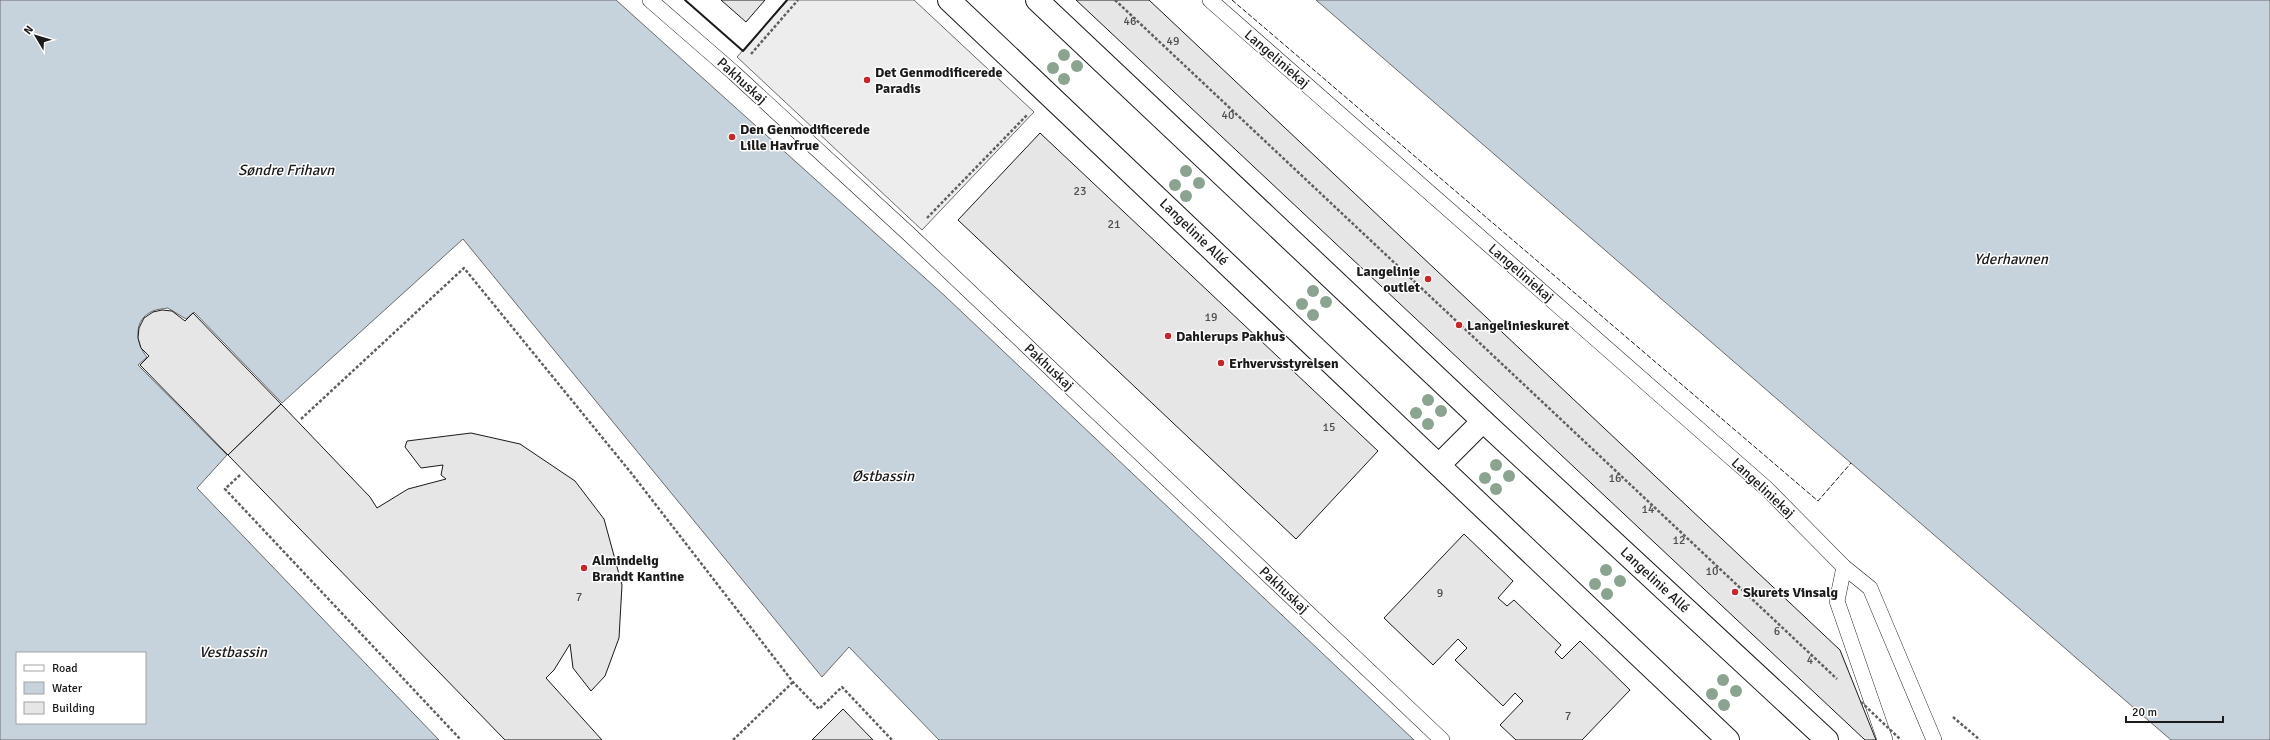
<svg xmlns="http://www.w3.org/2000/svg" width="2270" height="740" font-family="Signika,sans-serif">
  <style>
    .parking { fill: #ededed; stroke: #6a6a6a }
    .water { fill: #c6d2dc; stroke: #6a6a6a; fill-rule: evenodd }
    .building { fill: #e6e6e6; stroke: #1a1a1a }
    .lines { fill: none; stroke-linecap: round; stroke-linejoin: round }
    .service-casing { stroke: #1a1a1a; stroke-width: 16 }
    .minor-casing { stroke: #1a1a1a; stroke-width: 24 }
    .path { stroke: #5f5f5f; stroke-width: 2.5; stroke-dasharray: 3 2; stroke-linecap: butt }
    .service { stroke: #fff; stroke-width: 15 }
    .minor { stroke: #fff; stroke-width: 22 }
    .path-bridge { stroke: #5f5f5f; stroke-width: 2.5; stroke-dasharray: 3 2; stroke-linecap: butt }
    .fence { stroke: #1a1a1a; stroke-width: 1; stroke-dasharray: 5 2; stroke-linecap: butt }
    .wall { stroke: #1a1a1a; stroke-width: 2 }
    .tree { fill: #8aa48f }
    .poi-dot { fill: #c62828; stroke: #fff; stroke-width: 1.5 }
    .labels { text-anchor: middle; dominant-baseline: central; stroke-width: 3; stroke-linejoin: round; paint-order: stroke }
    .number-label { font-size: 12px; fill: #4d4d4d }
    .street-label { font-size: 14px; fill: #1a1a1a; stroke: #fff }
    .poi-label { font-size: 14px; font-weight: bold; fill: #1a1a1a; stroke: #fff; text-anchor: start }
    .water-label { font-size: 15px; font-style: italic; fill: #1a1a1a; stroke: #fff }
  </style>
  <rect width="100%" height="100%" fill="#fff"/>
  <path class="parking" d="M788,0H914L1034,112L922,230L737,57Z"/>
  <g class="water">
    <path d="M0,0H616L945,296L1414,740H939L849,647L822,677L463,239L282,403L194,312L186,319L168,308C163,309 157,309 153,311C133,319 135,343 147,357L138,365L227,455L197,488L439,740H0ZM17,653H145V723H17Z"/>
    <path d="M1316,0H2270V740H2171Z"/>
  </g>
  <g class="building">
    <path d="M721,0H765L746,22Z"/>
    <path d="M1076,0H1149L1840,650L1876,740H1865Z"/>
    <path d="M1040,133L1378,451L1296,539L958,220Z"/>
    <path d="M162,310L172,311L185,321L193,313L281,404L228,455L140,365L149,356L141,348L138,338L139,328L144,318L153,312Z"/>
    <path d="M281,404L370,497L377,508L408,489L446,479L441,475L443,465L421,468L405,447L407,441L471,433L520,444L575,481L604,519L622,585L619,638L605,676L591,691L573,668L570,644L554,670L546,678L602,740H505L228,455Z"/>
    <path d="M1464,534L1513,581L1498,598L1507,606L1514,600L1561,645L1555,652L1562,659L1580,641L1630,690L1582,740H1516L1500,725L1523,701L1515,693L1503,706L1455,660L1467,648L1458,639L1433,665L1384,618Z"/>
    <path d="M843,709L873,740H812Z"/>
  </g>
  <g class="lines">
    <defs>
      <g id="service">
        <path d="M650,0L734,73L910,235L1442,740"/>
        <path d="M1210,0L1767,489L1844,567L1870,588L1934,740"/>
        <path d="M1844,567L1837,601L1885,740"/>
      </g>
      <g id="minor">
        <path d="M949,0L1728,740"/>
        <path d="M1037,0L1483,421L1827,740"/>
        <path d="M1439,465L1483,421"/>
      </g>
    </defs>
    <use href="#service" class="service-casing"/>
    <use href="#minor" class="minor-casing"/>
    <g class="path">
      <path d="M1115,0L1837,679"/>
      <path d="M751,54L798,0"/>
      <path d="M927,218L1028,114"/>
      <path d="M301,419L464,268L632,474L793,682L819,709L842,687L892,740"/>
      <path d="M240,475L225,489L461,740"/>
      <path d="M1953,717L1980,740"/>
      <path d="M733,740L793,682"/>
    </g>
    <use href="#service" class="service"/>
    <use href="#minor" class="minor"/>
    <path class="path-bridge" d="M1861,702L1901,740"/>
    <path class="fence" d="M1232,0L1818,501L1851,463"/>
    <path class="wall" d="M685,0L743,51L787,0"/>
  </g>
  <g class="tree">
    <circle cx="1064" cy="55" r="6"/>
    <circle cx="1077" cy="66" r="6"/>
    <circle cx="1053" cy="68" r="6"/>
    <circle cx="1064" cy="79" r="6"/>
    <circle cx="1186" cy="171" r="6"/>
    <circle cx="1199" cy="183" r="6"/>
    <circle cx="1175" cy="185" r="6"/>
    <circle cx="1186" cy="196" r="6"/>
    <circle cx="1313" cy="291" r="6"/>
    <circle cx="1326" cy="302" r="6"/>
    <circle cx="1302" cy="304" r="6"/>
    <circle cx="1313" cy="315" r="6"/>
    <circle cx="1428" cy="400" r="6"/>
    <circle cx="1441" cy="411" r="6"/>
    <circle cx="1416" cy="413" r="6"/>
    <circle cx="1428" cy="424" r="6"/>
    <circle cx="1496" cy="465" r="6"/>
    <circle cx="1509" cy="476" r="6"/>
    <circle cx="1485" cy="478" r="6"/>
    <circle cx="1496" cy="489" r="6"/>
    <circle cx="1606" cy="570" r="6"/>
    <circle cx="1620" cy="581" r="6"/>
    <circle cx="1595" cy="584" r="6"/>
    <circle cx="1607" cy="594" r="6"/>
    <circle cx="1723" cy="680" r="6"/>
    <circle cx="1736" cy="691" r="6"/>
    <circle cx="1712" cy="694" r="6"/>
    <circle cx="1724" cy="705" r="6"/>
  </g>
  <g class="poi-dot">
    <circle cx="867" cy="80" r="4"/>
    <circle cx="732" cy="137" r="4"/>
    <circle cx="1428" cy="279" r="4"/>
    <circle cx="1459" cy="325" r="4"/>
    <circle cx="1168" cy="336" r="4"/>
    <circle cx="1221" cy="363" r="4"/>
    <circle cx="584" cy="568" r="4"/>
    <circle cx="1735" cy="592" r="4"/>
  </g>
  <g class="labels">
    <g class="number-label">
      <text x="1130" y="21">46</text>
      <text x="1173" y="41">49</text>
      <text x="1228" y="115">40</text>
      <text x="1080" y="191">23</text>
      <text x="1114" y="224">21</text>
      <text x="1211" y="317">19</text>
      <text x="1329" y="427">15</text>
      <text x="1615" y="478">16</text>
      <text x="1648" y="509">14</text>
      <text x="1679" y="540">12</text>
      <text x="1712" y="571">10</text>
      <text x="1440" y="593">9</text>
      <text x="579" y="597">7</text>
      <text x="1777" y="631">6</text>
      <text x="1810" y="660">4</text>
      <text x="1568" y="716">7</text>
    </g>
    <g class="street-label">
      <text transform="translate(1277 59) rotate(41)">Langeliniekaj</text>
      <text transform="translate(742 81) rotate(42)">Pakhuskaj</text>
      <text transform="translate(1194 232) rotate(44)">Langelinie Allé</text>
      <text transform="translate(1521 273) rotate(41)">Langeliniekaj</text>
      <text transform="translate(1049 367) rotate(43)">Pakhuskaj</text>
      <text transform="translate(1763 488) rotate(43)">Langeliniekaj</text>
      <text transform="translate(1655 580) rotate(43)">Langelinie Allé</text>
      <text transform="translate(1284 590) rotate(43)">Pakhuskaj</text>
    </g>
    <g class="poi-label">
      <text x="875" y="72">Det Genmodificerede<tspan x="875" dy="16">Paradis</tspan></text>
      <text x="740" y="129">Den Genmodificerede<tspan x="740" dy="16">Lille Havfrue</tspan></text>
      <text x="1420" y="271" text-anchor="end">Langelinie<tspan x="1420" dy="16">outlet</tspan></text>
      <text x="1467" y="325">Langelinieskuret</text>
      <text x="1176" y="336">Dahlerups Pakhus</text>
      <text x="1229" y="363">Erhvervsstyrelsen</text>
      <text x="592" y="560">Almindelig<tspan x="592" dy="16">Brandt Kantine</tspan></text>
      <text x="1743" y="592">Skurets Vinsalg</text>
    </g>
    <g class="water-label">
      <text x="286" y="170">Søndre Frihavn</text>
      <text x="2011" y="259">Yderhavnen</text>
      <text x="883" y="476">Østbassin</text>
      <text x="233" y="652">Vestbassin</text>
    </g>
  </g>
  <rect x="16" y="652" width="130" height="72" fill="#ffffff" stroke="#a3a3a3"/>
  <rect x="24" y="665" width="20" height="6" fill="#ffffff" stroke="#a3a3a3"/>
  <text x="52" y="672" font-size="12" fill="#1a1a1a">Road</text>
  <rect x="24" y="682" width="20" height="12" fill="#c6d2dc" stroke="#a3a3a3"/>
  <text x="52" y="692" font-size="12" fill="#1a1a1a">Water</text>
  <rect x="24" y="702" width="20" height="12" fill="#e6e6e6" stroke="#a3a3a3"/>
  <text x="52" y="712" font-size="12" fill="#1a1a1a">Building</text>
  <g transform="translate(36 36) rotate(308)" stroke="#ffffff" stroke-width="3" paint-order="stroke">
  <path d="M0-3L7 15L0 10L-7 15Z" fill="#1a1a1a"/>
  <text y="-6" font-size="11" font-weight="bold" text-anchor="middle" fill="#1a1a1a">N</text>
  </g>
  <path d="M2126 716v6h97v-6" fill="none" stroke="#1a1a1a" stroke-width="2"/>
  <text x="2132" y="716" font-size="12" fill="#1a1a1a" stroke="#ffffff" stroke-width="3" paint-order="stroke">20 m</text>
</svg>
